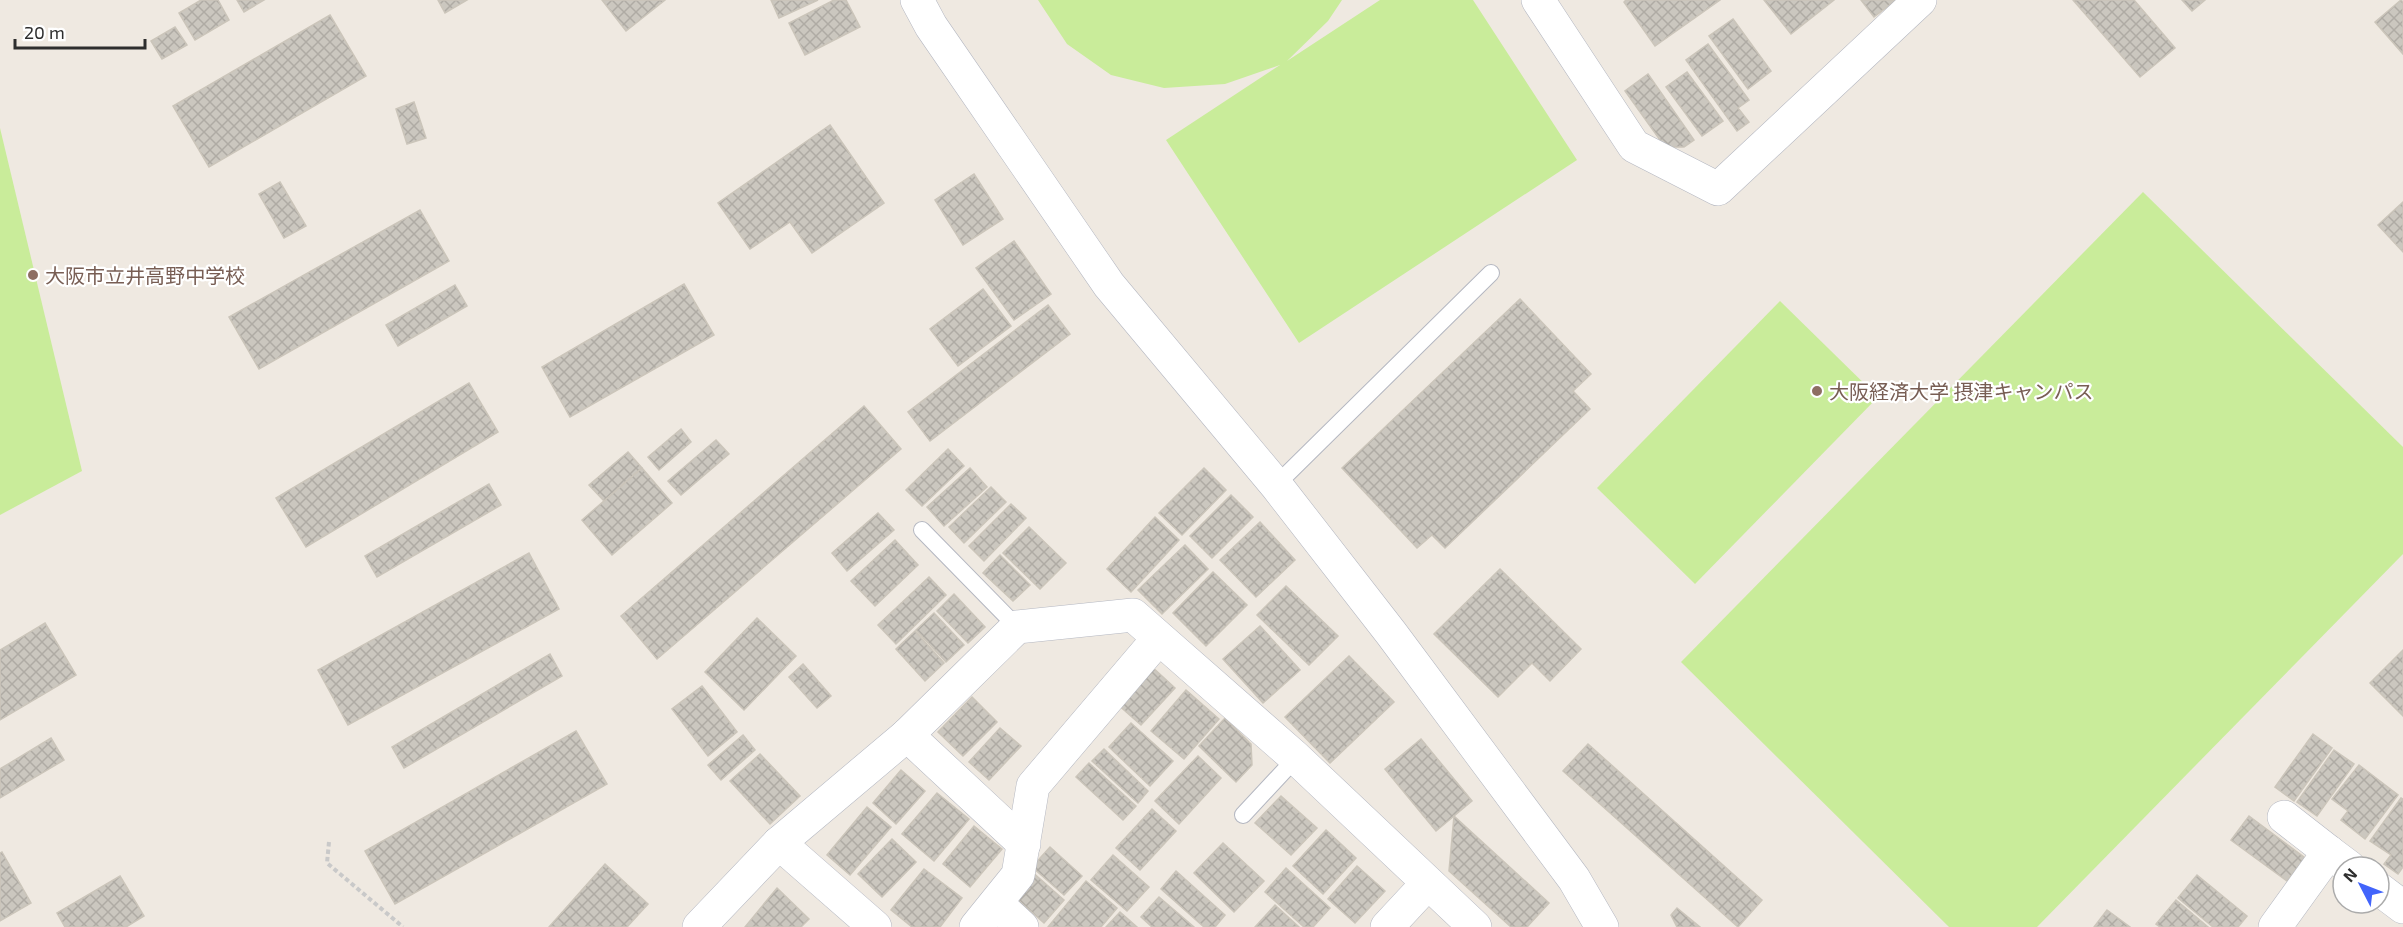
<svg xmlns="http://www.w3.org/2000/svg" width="2403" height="927" font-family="'Exo 2','Noto Sans JP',sans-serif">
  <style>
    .pitch { fill: #c9ec9a }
    .building { fill: url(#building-cross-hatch); stroke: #cbc5ba; stroke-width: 1.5 }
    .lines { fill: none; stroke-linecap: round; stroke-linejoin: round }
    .service-casing { stroke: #b4b7c1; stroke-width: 18 }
    .minor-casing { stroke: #b4b7c1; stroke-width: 34 }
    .tertiary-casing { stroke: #b4b7c1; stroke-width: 34 }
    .path { stroke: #c9c9c9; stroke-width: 4; stroke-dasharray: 4.5 3; stroke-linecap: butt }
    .service { stroke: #fff; stroke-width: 16 }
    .minor { stroke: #fff; stroke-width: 33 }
    .tertiary { stroke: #fff; stroke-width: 33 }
    .education-dot { fill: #8d6e63; stroke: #fff; stroke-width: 2 }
    .labels { text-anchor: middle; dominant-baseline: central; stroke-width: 4.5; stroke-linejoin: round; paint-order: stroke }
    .education-label { font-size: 20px; fill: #785e54; stroke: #fff; text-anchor: start }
  </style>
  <defs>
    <pattern id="building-cross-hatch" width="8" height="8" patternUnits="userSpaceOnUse" patternTransform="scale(1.5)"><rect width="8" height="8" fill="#cbc7bf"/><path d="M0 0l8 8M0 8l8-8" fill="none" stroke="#afaba4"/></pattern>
  </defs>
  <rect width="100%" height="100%" fill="#efe9e1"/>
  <g class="pitch">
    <path d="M1038,0H1342L1328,21L1287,61L1380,0H1473L1577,160L1299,343L1166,140L1280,65L1225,84L1164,88L1111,75L1067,44Z"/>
    <path d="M0,128L82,471L0,515Z"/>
    <path d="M2143,192L2403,447V554L2037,927H1949L1681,662Z"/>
    <path d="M1780,301L1878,397L1695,584L1597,488Z"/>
  </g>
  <g class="building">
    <path d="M201,0H218L229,20L195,40L179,13Z"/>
    <path d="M237,0H264L244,12Z"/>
    <path d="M438,0H467L445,13Z"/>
    <path d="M602,0H665L626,31Z"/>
    <path d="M771,0H818L779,18Z"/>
    <path d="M834,0H846L860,27L805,55L789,23Z"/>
    <path d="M1626,0H1720L1655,46L1624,2Z"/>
    <path d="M1764,0H1834L1791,34Z"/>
    <path d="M1861,0H1896L1874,17Z"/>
    <path d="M2073,0H2134L2175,48L2140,77Z"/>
    <path d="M2182,0H2205L2192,11Z"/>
    <path d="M2401,0L2403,2V54L2375,22Z"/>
    <path d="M330,15L366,76L209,167L173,106Z"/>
    <path d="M1733,19L1771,71L1748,89L1709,36Z"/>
    <path d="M175,27L187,45L162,59L151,41Z"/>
    <path d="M1708,44L1749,100L1738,108L1749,122L1737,131L1686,60Z"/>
    <path d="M1687,72L1723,121L1702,136L1666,87Z"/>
    <path d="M1648,74L1694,140L1684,147H1665L1625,91Z"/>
    <path d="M414,102L426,138L407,144L396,109Z"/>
    <path d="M830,125L884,203L812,253L790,222L750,249L718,203Z"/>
    <path d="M974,174L1003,219L963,245L935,200Z"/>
    <path d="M280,182L306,226L284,238L259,194Z"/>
    <path d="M2403,202V252L2378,225Z"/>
    <path d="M420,210L449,261L259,369L229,317Z"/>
    <path d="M1014,241L1051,294L1014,320L976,268Z"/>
    <path d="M684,284L714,335L570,417L542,367Z"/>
    <path d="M455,285L467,306L398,346L386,325Z"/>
    <path d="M983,289L1011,326L958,366L930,329Z"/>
    <path d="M1520,299L1591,374L1573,391L1590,409L1445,548L1432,535L1417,548L1342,468Z"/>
    <path d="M1048,305L1070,334L930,441L908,412Z"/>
    <path d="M469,383L498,432L306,547L276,498Z"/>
    <path d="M864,406L901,449L657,659L621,616Z"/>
    <path d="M681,429L691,442L659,470L648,457Z"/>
    <path d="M716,440L729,454L681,495L668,481Z"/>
    <path d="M948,449L964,466L922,506L906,490Z"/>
    <path d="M628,452L642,468L604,501L589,485Z"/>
    <path d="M642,468L672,503L612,555L582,520Z"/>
    <path d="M970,468L987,487L944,526L927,507Z"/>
    <path d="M1204,468L1226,490L1182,535L1159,513Z"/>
    <path d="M489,484L501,505L377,577L365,556Z"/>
    <path d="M991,487L1006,502L964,543L949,527Z"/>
    <path d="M1231,495L1253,517L1212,558L1190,536Z"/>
    <path d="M1011,504L1026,518L984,561L969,546Z"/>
    <path d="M878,513L894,530L847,571L832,553Z"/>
    <path d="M1155,517L1179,540L1131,592L1107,569Z"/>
    <path d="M1260,522L1295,560L1256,597L1220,560Z"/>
    <path d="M1029,527L1066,563L1040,589L1003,553Z"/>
    <path d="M895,540L918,565L875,606L851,581Z"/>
    <path d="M1185,545L1208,569L1162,614L1138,590Z"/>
    <path d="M529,553L559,609L348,725L318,670Z"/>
    <path d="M1000,555L1030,585L1013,601L983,573Z"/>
    <path d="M1500,569L1581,649L1550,681L1532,663L1498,697L1434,634Z"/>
    <path d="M1213,572L1247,605L1206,646L1173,613Z"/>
    <path d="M929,577L946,595L896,644L878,625Z"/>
    <path d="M1286,586L1338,636L1309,665L1257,615Z"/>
    <path d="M954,594L985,627L968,643L937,611Z"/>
    <path d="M934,613L964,645L946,662L916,630Z"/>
    <path d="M757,618L796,656L744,710L705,672Z"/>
    <path d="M45,623L76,675L0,720V650Z"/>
    <path d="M1260,626L1300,670L1263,703L1223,659Z"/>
    <path d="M915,631L944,663L925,681L896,649Z"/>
    <path d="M2403,650V716L2370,683Z"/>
    <path d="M550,654L562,676L404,768L392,747Z"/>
    <path d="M1349,656L1394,702L1330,763L1285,717Z"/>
    <path d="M803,664L831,696L817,708L789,677Z"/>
    <path d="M1150,665L1175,688L1141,725L1116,703Z"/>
    <path d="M702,686L737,732L708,756L672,709Z"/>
    <path d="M1186,690L1219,719L1184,759L1151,731Z"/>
    <path d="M972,697L997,722L963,756L938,732Z"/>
    <path d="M1225,718L1251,744L1252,765L1236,782L1199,746Z"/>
    <path d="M1131,723L1173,761L1150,786L1109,747Z"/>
    <path d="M1000,728L1021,746L989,780L969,762Z"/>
    <path d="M576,731L607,784L395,904L365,851Z"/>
    <path d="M2313,734L2332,748L2294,801L2275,787Z"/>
    <path d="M743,735L755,750L721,780L708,765Z"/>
    <path d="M51,738L64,760L0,798V769Z"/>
    <path d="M1421,739L1472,801L1436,831L1385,769Z"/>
    <path d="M1588,744L1762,900L1738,927L1563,771Z"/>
    <path d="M1104,749L1148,791L1138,803L1092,761Z"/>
    <path d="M2334,750L2354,764L2317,816L2297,802Z"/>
    <path d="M760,754L800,796L770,824L730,781Z"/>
    <path d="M1198,756L1221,778L1179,824L1155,801Z"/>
    <path d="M1089,763L1136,806L1123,820L1076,777Z"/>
    <path d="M2359,765L2398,795L2365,839L2341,820L2348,811L2332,799Z"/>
    <path d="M901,770L925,791L896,824L873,803Z"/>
    <path d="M937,793L969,819L934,861L902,834Z"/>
    <path d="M1281,796L1317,828L1291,855L1255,823Z"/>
    <path d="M2401,798L2403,799V867L2398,874L2384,864L2391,855L2370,841Z"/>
    <path d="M867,807L891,827L850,875L827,855Z"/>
    <path d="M1152,809L1176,831L1140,870L1116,848Z"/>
    <path d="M1454,816L1549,903L1527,927H1511L1449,871Z"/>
    <path d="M2249,816L2305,858L2287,881L2231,840Z"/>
    <path d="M974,826L1002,849L970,887L943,864Z"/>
    <path d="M1326,830L1356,858L1323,894L1293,866Z"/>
    <path d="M892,839L916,862L882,897L858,874Z"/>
    <path d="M1223,843L1264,881L1234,912L1194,873Z"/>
    <path d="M1050,847L1082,876L1064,895L1032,867Z"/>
    <path d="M2,852L31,903L0,921V853Z"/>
    <path d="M1113,855L1149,887L1127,911L1091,880Z"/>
    <path d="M605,864L648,904L627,927H549Z"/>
    <path d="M1357,866L1385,891L1355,923L1328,899Z"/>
    <path d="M1286,868L1330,908L1313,927H1304L1265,892Z"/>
    <path d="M924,869L962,898L940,927H912L891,910Z"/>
    <path d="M1030,870L1064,900L1044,923L1010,893Z"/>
    <path d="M1176,871L1225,915L1215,927H1204L1161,889Z"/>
    <path d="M2197,875L2247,916L2238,927H2213L2178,898Z"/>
    <path d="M120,876L144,916L126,927H65L57,913Z"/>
    <path d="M1086,881L1117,908L1101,927H1048Z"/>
    <path d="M777,888L809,919L801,927H745Z"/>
    <path d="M1159,897L1194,927H1152L1141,917Z"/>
    <path d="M2176,900L2208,927H2160L2156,924Z"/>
    <path d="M1275,905L1299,927H1255Z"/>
    <path d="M1677,908L1700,927H1677L1671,915Z"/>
    <path d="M2107,910L2130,927H2094Z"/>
    <path d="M1120,912L1137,927H1106Z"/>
  </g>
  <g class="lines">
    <defs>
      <g id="service">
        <path d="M1276,485L1491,273"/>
        <path d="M922,530L1017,627"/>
        <path d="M1243,815L1296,758"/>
      </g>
      <g id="minor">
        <path d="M1538,0L1634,146L1718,189L1920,0"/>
        <path d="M907,735L1024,844"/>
        <path d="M2284,817L2329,852"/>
        <path d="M779,843L875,927"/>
        <path d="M2379,889L2403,907"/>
        <path d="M996,903L1022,927"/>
        <path d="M699,927L779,843L907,735L1017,627L1133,615L1296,758L1475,927"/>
        <path d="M976,927L1018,875L1033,786L1158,639"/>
        <path d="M1387,927L1427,884"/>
        <path d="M2275,927L2329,852L2349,867"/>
      </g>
      <path id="tertiary" d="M917,0L931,26L1109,285L1276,485L1391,633L1574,879L1602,927"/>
    </defs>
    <use href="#service" class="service-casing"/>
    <use href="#minor" class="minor-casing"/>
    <use href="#tertiary" class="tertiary-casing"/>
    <path class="path" d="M329,842L327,863L403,927"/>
    <use href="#service" class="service"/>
    <use href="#minor" class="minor"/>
    <use href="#tertiary" class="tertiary"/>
  </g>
  <g class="education-dot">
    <circle cx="33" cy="275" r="6"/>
    <circle cx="1817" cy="391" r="6"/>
  </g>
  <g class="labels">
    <g class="education-label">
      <text x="45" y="275">大阪市立井高野中学校</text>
      <text x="1829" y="391">大阪経済大学 摂津キャンパス</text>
    </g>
  </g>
  <g transform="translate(2361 885) rotate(312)"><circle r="28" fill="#ffffff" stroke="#ababab" stroke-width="1.5"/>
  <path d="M0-4.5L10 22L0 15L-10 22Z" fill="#4264fb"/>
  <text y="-9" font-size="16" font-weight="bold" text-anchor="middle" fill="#2e2e2e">N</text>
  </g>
  <path d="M15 39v9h130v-9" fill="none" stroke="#2e2e2e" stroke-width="3"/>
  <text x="24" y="39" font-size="18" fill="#2e2e2e" stroke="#ffffff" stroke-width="4.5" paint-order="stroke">20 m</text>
</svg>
